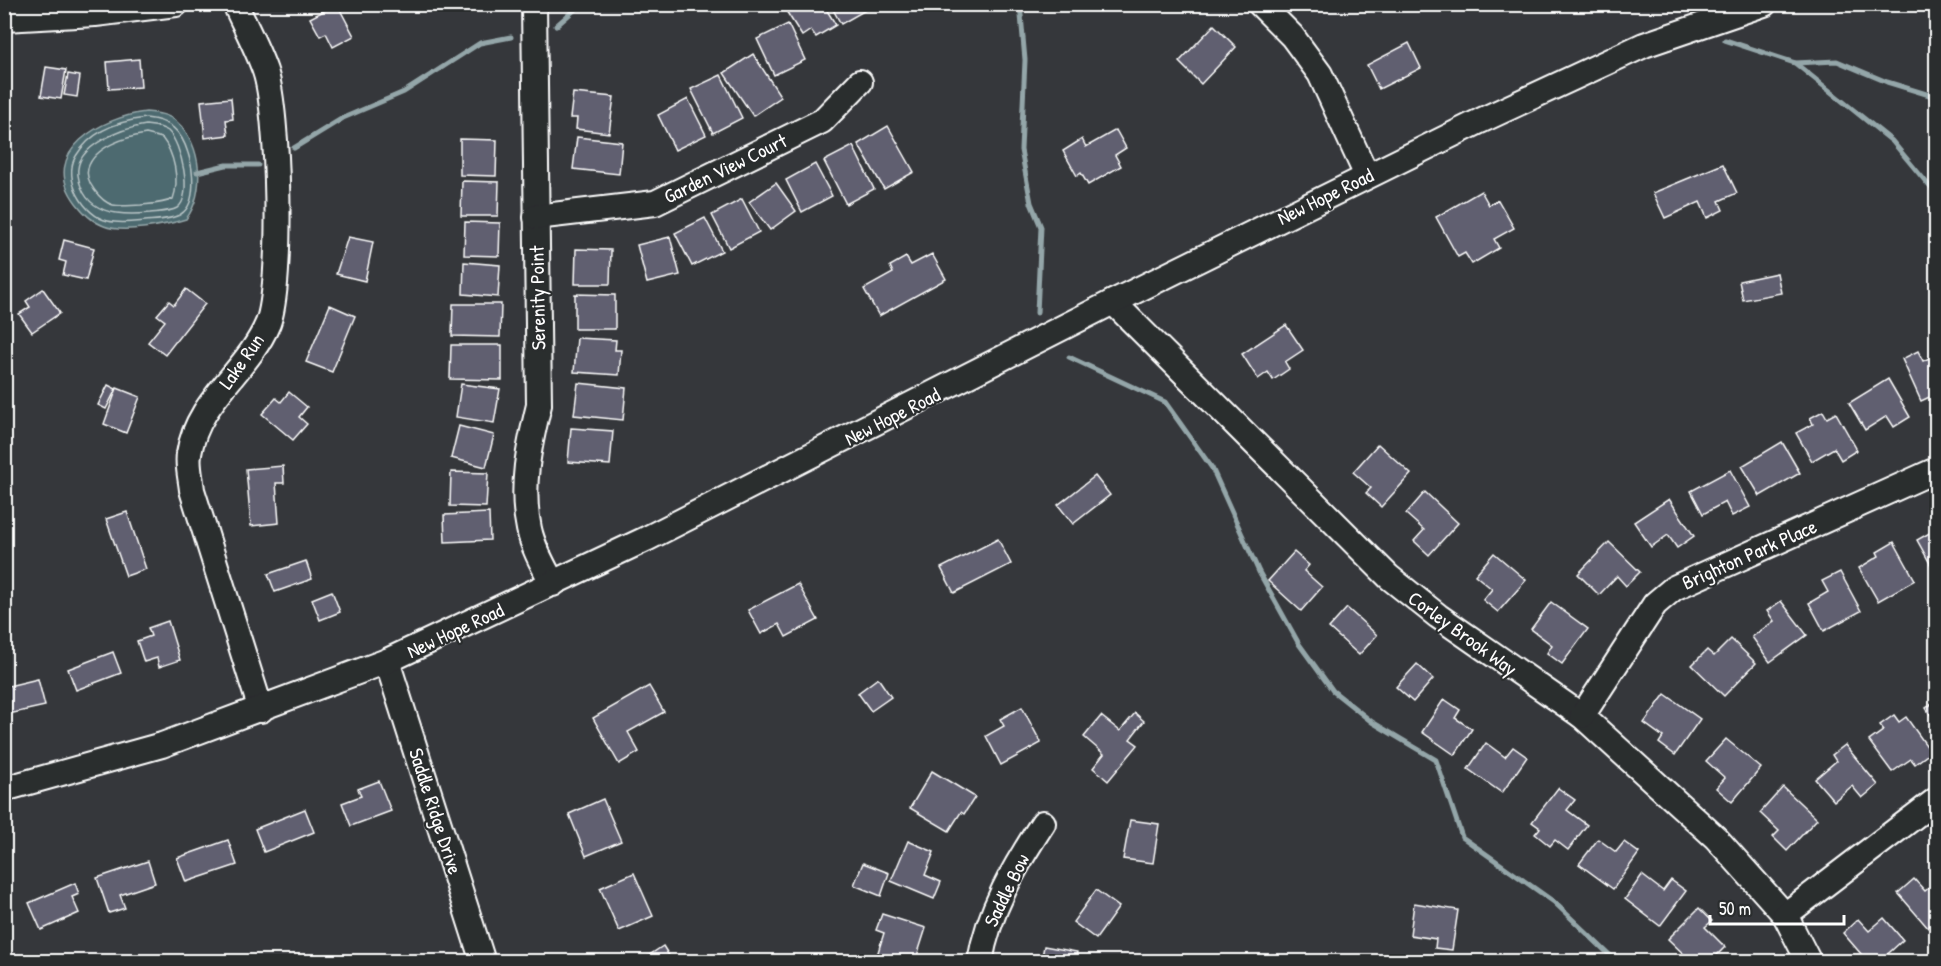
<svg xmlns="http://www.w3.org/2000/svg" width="1941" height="966" font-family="'Patrick Hand',sans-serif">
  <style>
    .water { fill: #4d6b70; stroke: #94a6a9; stroke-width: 1.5 }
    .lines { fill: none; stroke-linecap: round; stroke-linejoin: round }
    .shore { stroke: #b8c4c6; stroke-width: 1.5 }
    .stream { stroke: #94a6a9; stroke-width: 5 }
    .building { fill: #605e70; stroke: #fff; stroke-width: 1.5 }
    .minor-casing { stroke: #fff; stroke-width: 28 }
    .minor { stroke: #2a2d2e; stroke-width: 24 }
    .labels { text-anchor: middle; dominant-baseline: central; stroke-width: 4.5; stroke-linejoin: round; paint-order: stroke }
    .street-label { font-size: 20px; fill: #fff; stroke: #2a2d2e }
  </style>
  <rect width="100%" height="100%" fill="#35373b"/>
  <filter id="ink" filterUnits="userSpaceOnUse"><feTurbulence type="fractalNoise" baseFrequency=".0167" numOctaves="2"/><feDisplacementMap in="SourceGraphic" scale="12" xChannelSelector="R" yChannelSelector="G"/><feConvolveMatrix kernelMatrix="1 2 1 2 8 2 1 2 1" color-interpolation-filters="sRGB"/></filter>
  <g filter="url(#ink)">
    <path class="water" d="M146,112C157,113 168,114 177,122C202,144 206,193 186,219C167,225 123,234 104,226C91,221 84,213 76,203C37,152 103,117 146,112Z"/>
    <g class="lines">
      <g class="shore">
        <path d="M146,118C169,120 181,130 188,153C193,168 198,203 181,214C172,220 156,220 145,221C134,222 120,224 108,221C84,216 62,178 76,156C91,131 118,121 146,118Z"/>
        <path d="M146,125C154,126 161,126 168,131C181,143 194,197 177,208C170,212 158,212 150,213C119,216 84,215 78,175C74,145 124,128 146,125Z"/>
        <path d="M146,134L162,138C174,153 180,180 173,199C163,204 151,204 141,205C132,205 121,207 113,205C101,202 84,181 88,168C95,146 126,137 146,134Z"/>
      </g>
      <g class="stream">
        <path d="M1020,4L1025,60L1021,150L1031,203L1041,227L1037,313"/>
        <path d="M556,26L581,4"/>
        <path d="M1725,40L1795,63L1892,141L1936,194"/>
        <path d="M1795,63L1837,61L1887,82L1936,97"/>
        <path d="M294,148L343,118L404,92L480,43L511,37"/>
        <path d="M197,172L226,165H258"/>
        <path d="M1069,357L1165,402L1212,468L1259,572L1299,644L1333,691L1372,722L1436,760L1462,837L1554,902L1617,962"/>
      </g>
    </g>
    <g class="building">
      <path d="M337,4L354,36L333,47L326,33L320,36L310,18Z"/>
      <path d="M785,4H823L836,25L816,37L811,30L802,36L783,6Z"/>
      <path d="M830,4H870L871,7L841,24Z"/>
      <path d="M788,24L805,60L774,75L757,39Z"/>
      <path d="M1214,25L1236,47L1201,84L1179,62Z"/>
      <path d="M1409,43L1421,68L1379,89L1367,65Z"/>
      <path d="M753,54L781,97L753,116L724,73Z"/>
      <path d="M139,59L141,87L109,89L107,62Z"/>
      <path d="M46,67L66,70L61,99L41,96Z"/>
      <path d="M68,74L80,76L77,97L64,95Z"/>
      <path d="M721,75L742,118L713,133L691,89Z"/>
      <path d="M573,93L614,97L609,133L576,129L577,118H570Z"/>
      <path d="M231,98L233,119L226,120L228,135L205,138L201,101Z"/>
      <path d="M688,99L706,135L675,150L658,115Z"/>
      <path d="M888,126L914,172L884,189L858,144Z"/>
      <path d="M1116,130L1126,148L1115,155L1121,166L1088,185L1081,173L1077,176L1063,151L1082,139L1086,147Z"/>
      <path d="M577,137L622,142L619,174L573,169Z"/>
      <path d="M460,139L497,140L496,176L460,175Z"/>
      <path d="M853,146L874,189L846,204L824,161Z"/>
      <path d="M815,164L832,196L802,212L786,180Z"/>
      <path d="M1723,164L1737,193L1719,201L1723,210L1707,218L1700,202L1665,218L1653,193Z"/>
      <path d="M462,181L499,182L498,216H461Z"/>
      <path d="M776,183L796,211L770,230L749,202Z"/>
      <path d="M1481,191L1489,205L1498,200L1514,228L1494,239L1499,248L1472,264L1465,253L1458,257L1436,217Z"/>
      <path d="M742,199L759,232L729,248L712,215Z"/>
      <path d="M705,218L722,251L692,266L675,233Z"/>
      <path d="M465,222L500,223L499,256L464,255Z"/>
      <path d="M348,237L373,242L365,281L336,274Z"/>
      <path d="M670,237L680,275L647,283L637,245Z"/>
      <path d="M64,240L94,248L86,280L63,275L66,262L59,260Z"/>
      <path d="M576,249L611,250L610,284H575Z"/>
      <path d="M932,254L946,279L879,316L864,289L893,273L890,266L906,257L911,265Z"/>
      <path d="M464,262L500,265L498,297L463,294Z"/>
      <path d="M1777,273L1781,293L1743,300L1739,281Z"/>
      <path d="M43,289L60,313L32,332L19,314L30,307L26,301Z"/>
      <path d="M186,289L205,304L165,355L148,342L165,321L157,315L169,301L174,305Z"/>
      <path d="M575,294L615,295V329H575Z"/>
      <path d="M453,304H501L500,337L452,336Z"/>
      <path d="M330,305L355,316L332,372L306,362Z"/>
      <path d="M1286,325L1303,350L1285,362L1289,369L1273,380L1268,372L1258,379L1242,354Z"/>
      <path d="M577,338L616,340L615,350H621L619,375L574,372Z"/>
      <path d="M451,345H502V380L450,379Z"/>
      <path d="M1918,351L1923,361L1936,355V396V394L1921,401L1902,359Z"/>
      <path d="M1888,379L1910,417L1894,427L1887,416L1865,430L1849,403Z"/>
      <path d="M578,383L626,388L623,420L574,415Z"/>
      <path d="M461,384L500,389L494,423L456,417Z"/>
      <path d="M108,385L116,389L106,409L98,405Z"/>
      <path d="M117,388L140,397L126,433L104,424Z"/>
      <path d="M289,392L307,407L299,417L307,424L293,440L262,414L276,398L281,402Z"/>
      <path d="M1823,411L1827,418L1836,413L1857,450L1841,460L1834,448L1812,461L1796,433L1813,424L1810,418Z"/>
      <path d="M459,426L494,435L486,467L451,458Z"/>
      <path d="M571,428L613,431L610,465L568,462Z"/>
      <path d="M1782,442L1800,473L1760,496L1742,466Z"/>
      <path d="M1378,444L1411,474L1381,507L1366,493L1371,488L1353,472Z"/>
      <path d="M283,466L284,483H276L279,523L251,526L246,469Z"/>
      <path d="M1730,470L1750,507L1732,516L1725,502L1703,514L1691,491Z"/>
      <path d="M451,472L488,473L486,507L450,506Z"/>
      <path d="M1095,476L1110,495L1073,524L1058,505Z"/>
      <path d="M1425,492L1458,523L1429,555L1414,541L1424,530L1406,514Z"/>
      <path d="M1669,499L1694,536L1677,548L1668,535L1651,547L1634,522Z"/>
      <path d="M127,512L146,569L126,576L106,519Z"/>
      <path d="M489,513L490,540L445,542L444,515Z"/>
      <path d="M1933,531L1936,536V574L1917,540Z"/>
      <path d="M998,539L1011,564L954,593L941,568Z"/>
      <path d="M1609,542L1640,572L1626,586L1617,576L1599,595L1578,574Z"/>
      <path d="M1894,542L1915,580L1878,601L1859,568L1879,556L1877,552Z"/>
      <path d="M1294,552L1309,565L1304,571L1322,587L1301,611L1268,581Z"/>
      <path d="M1494,553L1526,580L1498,612L1483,600L1492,589L1475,575Z"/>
      <path d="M306,561L312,579L275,592L268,574Z"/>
      <path d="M1840,572L1861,611L1824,631L1809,603L1828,592L1822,581Z"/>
      <path d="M798,584L818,620L786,637L779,624L761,634L748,610Z"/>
      <path d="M332,591L340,612L320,620L312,599Z"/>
      <path d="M1781,601L1807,635L1770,662L1752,637L1774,621L1767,611Z"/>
      <path d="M1551,602L1588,629L1562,664L1547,653L1552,645L1531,629Z"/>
      <path d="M1347,608L1377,635L1359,655L1329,628Z"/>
      <path d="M168,621L180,660L159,667L157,658L144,662L137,641L151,636L148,628Z"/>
      <path d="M1731,639L1756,663L1724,696L1692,665L1707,650L1714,656Z"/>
      <path d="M113,652L121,673L76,690L68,669Z"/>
      <path d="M1417,664L1433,679L1413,702L1396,687Z"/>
      <path d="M878,678L891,697L871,711L858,693Z"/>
      <path d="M38,679L45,706L4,715V687Z"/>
      <path d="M649,686L664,712L628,732L639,752L619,764L593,718Z"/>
      <path d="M1665,694L1700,719L1675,755L1659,743L1663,737L1644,723Z"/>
      <path d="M1444,699L1460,710L1455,718L1472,729L1455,755L1422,732Z"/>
      <path d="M1936,701V724L1926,708Z"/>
      <path d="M1022,707L1041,743L1001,765L986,736L1004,726L1000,719Z"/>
      <path d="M1135,713L1144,721L1130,739L1138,745L1108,781L1093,768L1104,754L1084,737L1101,716L1120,731Z"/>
      <path d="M1894,715L1899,722L1906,717L1931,752L1915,764L1911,759L1892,772L1869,741L1884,730L1880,725Z"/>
      <path d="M1726,739L1761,768L1732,802L1716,788L1725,778L1706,761Z"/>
      <path d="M1486,743L1505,757L1513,747L1527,757L1502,793L1468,769Z"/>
      <path d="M1845,745L1878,785L1862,798L1852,786L1834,801L1815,779L1836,761L1832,755Z"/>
      <path d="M932,771L975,797L964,814L961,812L949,831L910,808Z"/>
      <path d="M379,781L391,811L351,826L342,803L361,796L358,789Z"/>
      <path d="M1783,787L1817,819L1787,851L1773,837L1779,831L1760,813Z"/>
      <path d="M1558,788L1575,800L1567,810L1587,825L1568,850L1555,840L1550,846L1535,834L1540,828L1532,822Z"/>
      <path d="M603,799L621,841L586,856L569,814Z"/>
      <path d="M305,809L314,832L264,852L255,829Z"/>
      <path d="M1130,820L1159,824L1153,863L1123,859Z"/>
      <path d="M1598,839L1616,852L1624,842L1639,853L1613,889L1579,864Z"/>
      <path d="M228,840L237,865L186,882L177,858Z"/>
      <path d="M908,841L934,852L925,875L941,882L934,899L891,881Z"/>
      <path d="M148,861L155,883L120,895L125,908L109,913L97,878Z"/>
      <path d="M863,863L889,873L881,896L854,885Z"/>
      <path d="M634,873L653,916L619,931L600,888Z"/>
      <path d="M1642,875L1663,891L1671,880L1686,891L1660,926L1625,899Z"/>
      <path d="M1914,879L1925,891L1936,882V920L1928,928L1898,893Z"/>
      <path d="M75,883L79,894L72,897L79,913L41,930L29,903Z"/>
      <path d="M1096,890L1119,907L1096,939L1073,922Z"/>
      <path d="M1414,903L1458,910L1452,950L1435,948L1436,939L1410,935Z"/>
      <path d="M1699,908L1712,921L1705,927L1725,947L1710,962H1692L1668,939Z"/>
      <path d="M882,914L926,928L917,956L923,958L922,962H875L884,933L876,930Z"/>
      <path d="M1884,918L1903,940L1879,962H1868L1843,933L1858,919L1869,931Z"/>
      <path d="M663,946L673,962H639Z"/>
      <path d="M1044,946L1077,952L1075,962H1041Z"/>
    </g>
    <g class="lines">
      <defs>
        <g id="minor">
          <path d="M235,4C245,26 257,48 265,71C279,112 283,283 268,323C248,371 197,400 189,454C187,465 191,479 192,490L261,710"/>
          <path d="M534,4L539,405C529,446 520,487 529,529C533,548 544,567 553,584"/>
          <path d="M1260,4L1292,36L1320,74L1367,176"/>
          <path d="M4,19L95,14L176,4"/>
          <path d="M536,217L655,203L822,121L860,82"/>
          <path d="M1113,302L1389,577L1438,616L1582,716L1716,838L1785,915L1809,962"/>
          <path d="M387,661L483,962"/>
          <path d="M1582,716L1655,604L1674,588L1936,470"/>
          <path d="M4,789L162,745L387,661L646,539L1113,302L1480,121L1644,45L1764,4"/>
          <path d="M1785,915L1936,800"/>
          <path d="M980,962C988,911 1015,866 1043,823"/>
        </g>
      </defs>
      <use href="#minor" class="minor-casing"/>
      <use href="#minor" class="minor"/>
    </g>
  </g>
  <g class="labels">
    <g class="street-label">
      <text transform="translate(725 168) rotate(-26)">Garden View Court</text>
      <text transform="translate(1325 196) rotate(-26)">New Hope Road</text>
      <text transform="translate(537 298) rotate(-91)">Serenity Point</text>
      <text transform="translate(241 361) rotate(-55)">Lake Run</text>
      <text transform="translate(892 416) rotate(-27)">New Hope Road</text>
      <text transform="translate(1749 554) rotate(-24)">Brighton Park Place</text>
      <text transform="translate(455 630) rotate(-25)">New Hope Road</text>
      <text transform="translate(1463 633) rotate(36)">Corley Brook Way</text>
      <text transform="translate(436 811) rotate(72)">Saddle Ridge Drive</text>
      <text transform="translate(1006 890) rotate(-64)">Saddle Bow</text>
    </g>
  </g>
  <rect width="1941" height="966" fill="none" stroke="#2a2d2e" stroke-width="24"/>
  <rect x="12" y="12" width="1917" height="942" fill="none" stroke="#fff" stroke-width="2" filter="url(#ink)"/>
  <path d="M1710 915v9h134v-9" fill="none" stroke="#ffffff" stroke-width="3"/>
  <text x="1719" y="915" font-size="18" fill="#ffffff" stroke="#2a2d2e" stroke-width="4.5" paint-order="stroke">50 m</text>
</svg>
